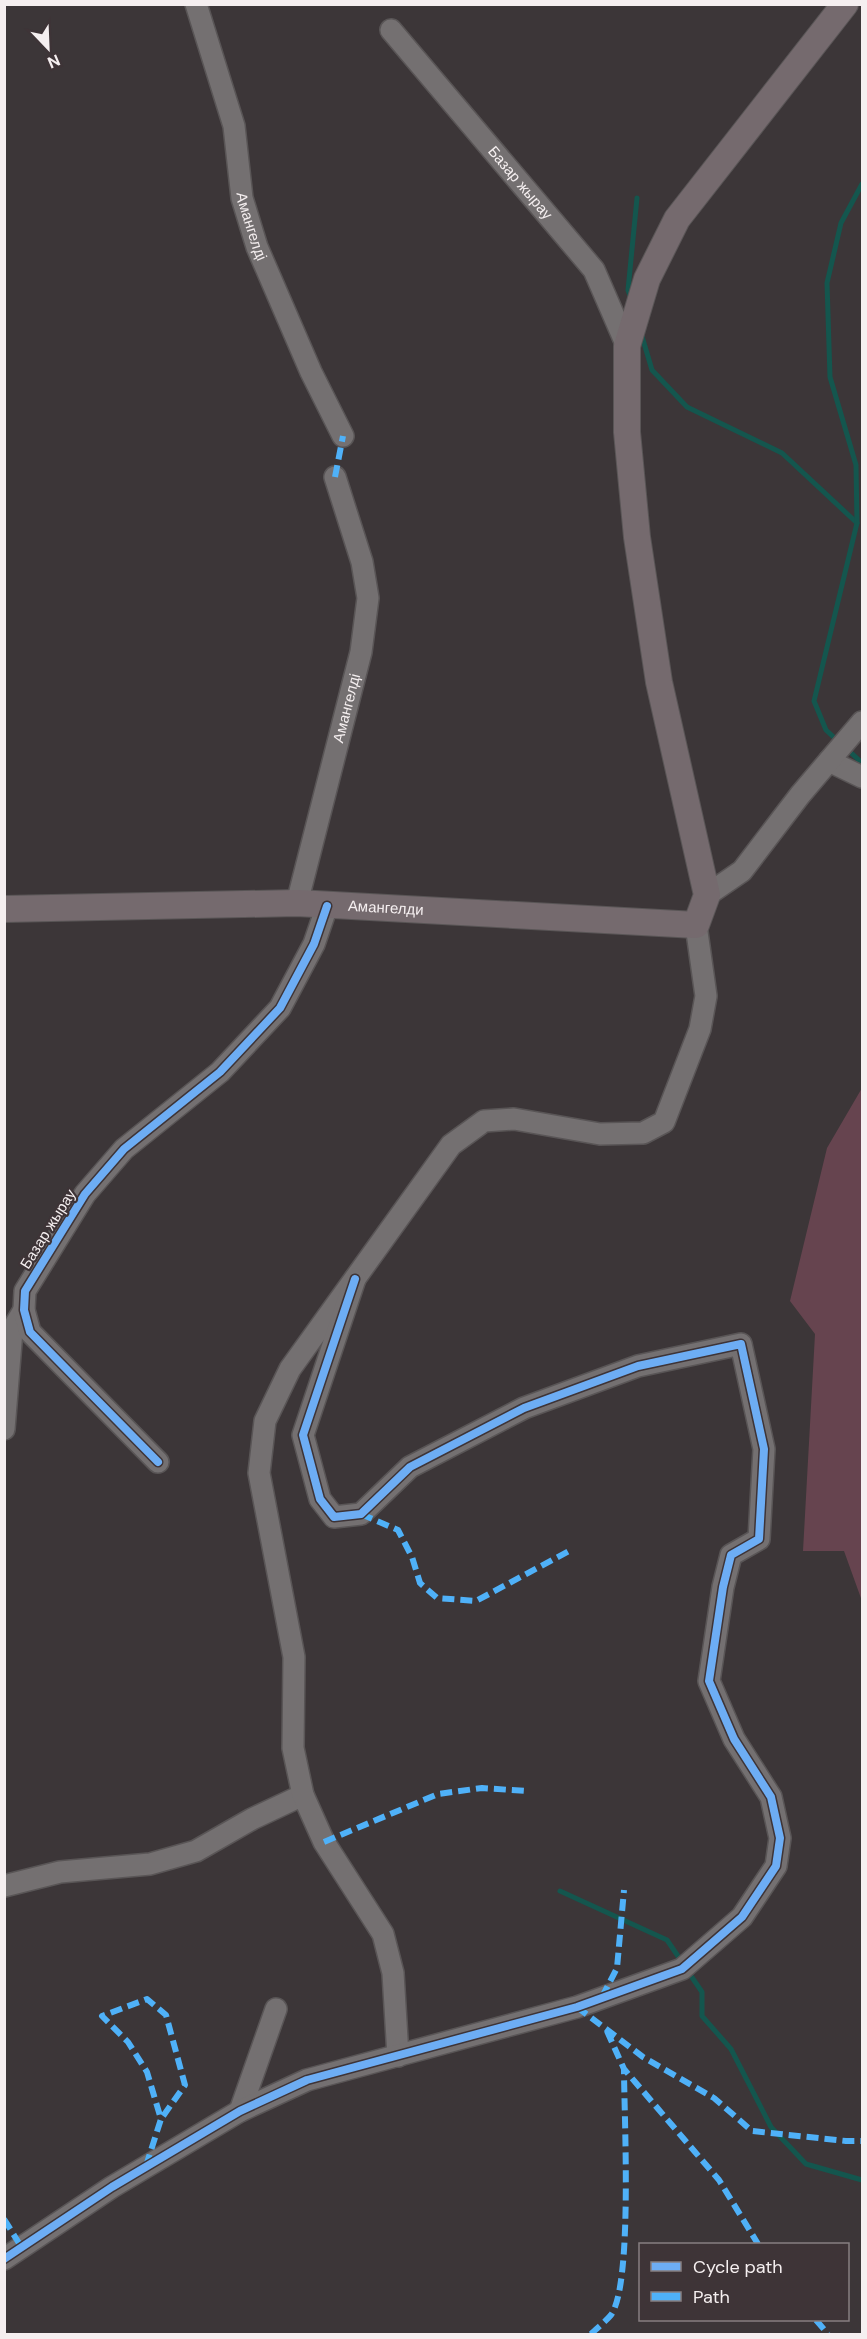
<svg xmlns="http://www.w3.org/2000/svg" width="867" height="2339" font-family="'DM Sans',sans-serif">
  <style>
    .green { fill: #66444f }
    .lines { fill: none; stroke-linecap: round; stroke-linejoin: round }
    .stream { stroke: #14564e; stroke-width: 5 }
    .minor-casing { stroke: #595556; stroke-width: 24 }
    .major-casing { stroke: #595556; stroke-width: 28 }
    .minor { stroke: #747071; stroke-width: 21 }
    .major { stroke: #756a6e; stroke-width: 26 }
    .quiet { stroke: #4fb1f8; stroke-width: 6; stroke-dasharray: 12 6; stroke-linecap: butt }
    .cycleway-casing { stroke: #3e3437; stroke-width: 11 }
    .cycleway { stroke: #6dadf4; stroke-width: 8 }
    .labels { text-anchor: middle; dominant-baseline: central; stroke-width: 4.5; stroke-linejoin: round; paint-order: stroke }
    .street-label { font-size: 15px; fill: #f5eff0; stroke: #3e3437 }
  </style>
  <rect width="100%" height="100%" fill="#3c3638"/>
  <path class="green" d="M862,1088V1601L844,1551H803L815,1334L790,1301L827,1148Z"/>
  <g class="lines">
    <g class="stream">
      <path d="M631,298L628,290L637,198"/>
      <path d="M641,333L652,370L687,407L782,453L857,523"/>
      <path d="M839,742L826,730L814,701L857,523L856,465L830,377L827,283L841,223L862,184"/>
      <path d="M846,748L862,763"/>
      <path d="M560,1891L667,1940L682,1962"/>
      <path d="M687,1970L702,1992V2016L731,2049L771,2127L806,2164L862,2180"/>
    </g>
    <defs>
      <g id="minor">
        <path id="s1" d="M196,4L234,126L242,198L257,247L311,372L343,436"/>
        <path id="s2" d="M391,30L594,270L627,346"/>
        <path d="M829,761L862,777"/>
        <path d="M707,895L742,871L800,795L862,722"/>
        <path id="s3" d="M297,903L361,652L368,598L362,562L335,477"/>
        <path d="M4,1429L12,1330L24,1310"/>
        <path d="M158,1462L30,1332L24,1310L25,1291L85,1194L124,1149L220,1072L280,1008L314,944L327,906"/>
        <path d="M4,1886L60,1872L150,1864L196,1851L252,1819L303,1795"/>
        <path d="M398,2056L393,1973L383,1934L324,1842L303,1795L293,1748L294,1657L259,1473L265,1421L290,1369L451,1145L484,1121L514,1119L600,1134L643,1133L664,1122L700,1029L706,996L696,925"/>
        <path d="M240,2111L276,2009"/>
        <path d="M4,2259L112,2187L240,2111L307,2080L577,2007L682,1969L742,1917L776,1866L780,1838L771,1797L734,1739L709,1681L723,1587L731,1555L759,1539L764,1449L741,1344L638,1366L524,1408L410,1467L361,1514L334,1517L320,1499L303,1435L355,1279"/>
      </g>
      <g id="major">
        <path id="s4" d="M4,909L297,903L696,925L707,895L659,682L637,537L627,432V346L647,279L677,219L845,4"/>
      </g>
    </defs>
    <use href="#minor" class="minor-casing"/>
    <use href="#major" class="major-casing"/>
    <use href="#minor" class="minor"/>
    <use href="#major" class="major"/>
    <g class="quiet">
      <path d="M335,477L343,436"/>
      <path d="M361,1514L398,1530L412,1557L420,1583L437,1598L476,1601L569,1551"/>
      <path d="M324,1842L438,1794L482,1788L526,1791"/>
      <path d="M602,1997L617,1968L624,1890"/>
      <path d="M577,2007L643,2057L714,2098L752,2131L846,2141H862"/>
      <path d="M607,2031L624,2069L719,2180L758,2244"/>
      <path d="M146,2166L161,2119L147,2072L128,2042L102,2016L147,1999L166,2015L185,2085L161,2119"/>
      <path d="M4,2219L22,2248"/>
      <path d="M816,2320L828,2334"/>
      <path d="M591,2334C597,2328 605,2322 611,2315C633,2284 624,2115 624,2069"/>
    </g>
    <defs>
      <g id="cycleway">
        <path d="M158,1462L30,1332L24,1310L25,1291L85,1194L124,1149L220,1072L280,1008L314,944L327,906"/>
        <path d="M4,2259L112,2187L240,2111L307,2080L577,2007L682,1969L742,1917L776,1866L780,1838L771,1797L734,1739L709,1681L723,1587L731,1555L759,1539L764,1449L741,1344L638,1366L524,1408L410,1467L361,1514L334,1517L320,1499L303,1435L355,1279"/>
      </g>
    </defs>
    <use href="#cycleway" class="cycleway-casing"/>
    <use href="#cycleway" class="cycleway"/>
  </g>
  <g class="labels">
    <g class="street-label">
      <text stroke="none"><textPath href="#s2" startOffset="200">Базар жырау</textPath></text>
      <text stroke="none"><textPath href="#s1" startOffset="230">Амангелді</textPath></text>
      <text stroke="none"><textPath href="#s3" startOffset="201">Амангелді</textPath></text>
      <text stroke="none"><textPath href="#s4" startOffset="382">Амангелди</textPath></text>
      <text transform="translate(48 1229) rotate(-58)">Базар жырау</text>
    </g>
  </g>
  <rect width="867" height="2339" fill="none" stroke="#f5eff0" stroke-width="12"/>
  <rect x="639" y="2243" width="210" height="78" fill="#3e3437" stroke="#877f81" stroke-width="1.5"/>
  <rect x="651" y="2262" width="30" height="9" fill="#6dadf4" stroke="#877f81" stroke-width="1.5"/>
  <text x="693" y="2273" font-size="18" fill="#f5eff0">Cycle path</text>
  <rect x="651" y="2292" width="30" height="9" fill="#4fb1f8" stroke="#877f81" stroke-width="1.5"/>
  <text x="693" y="2303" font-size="18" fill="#f5eff0">Path</text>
  <g transform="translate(48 48) rotate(157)" stroke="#3e3437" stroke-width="4.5" paint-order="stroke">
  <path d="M0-4.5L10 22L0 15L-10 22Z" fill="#f5eff0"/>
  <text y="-9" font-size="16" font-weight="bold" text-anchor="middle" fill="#f5eff0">N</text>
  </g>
</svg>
